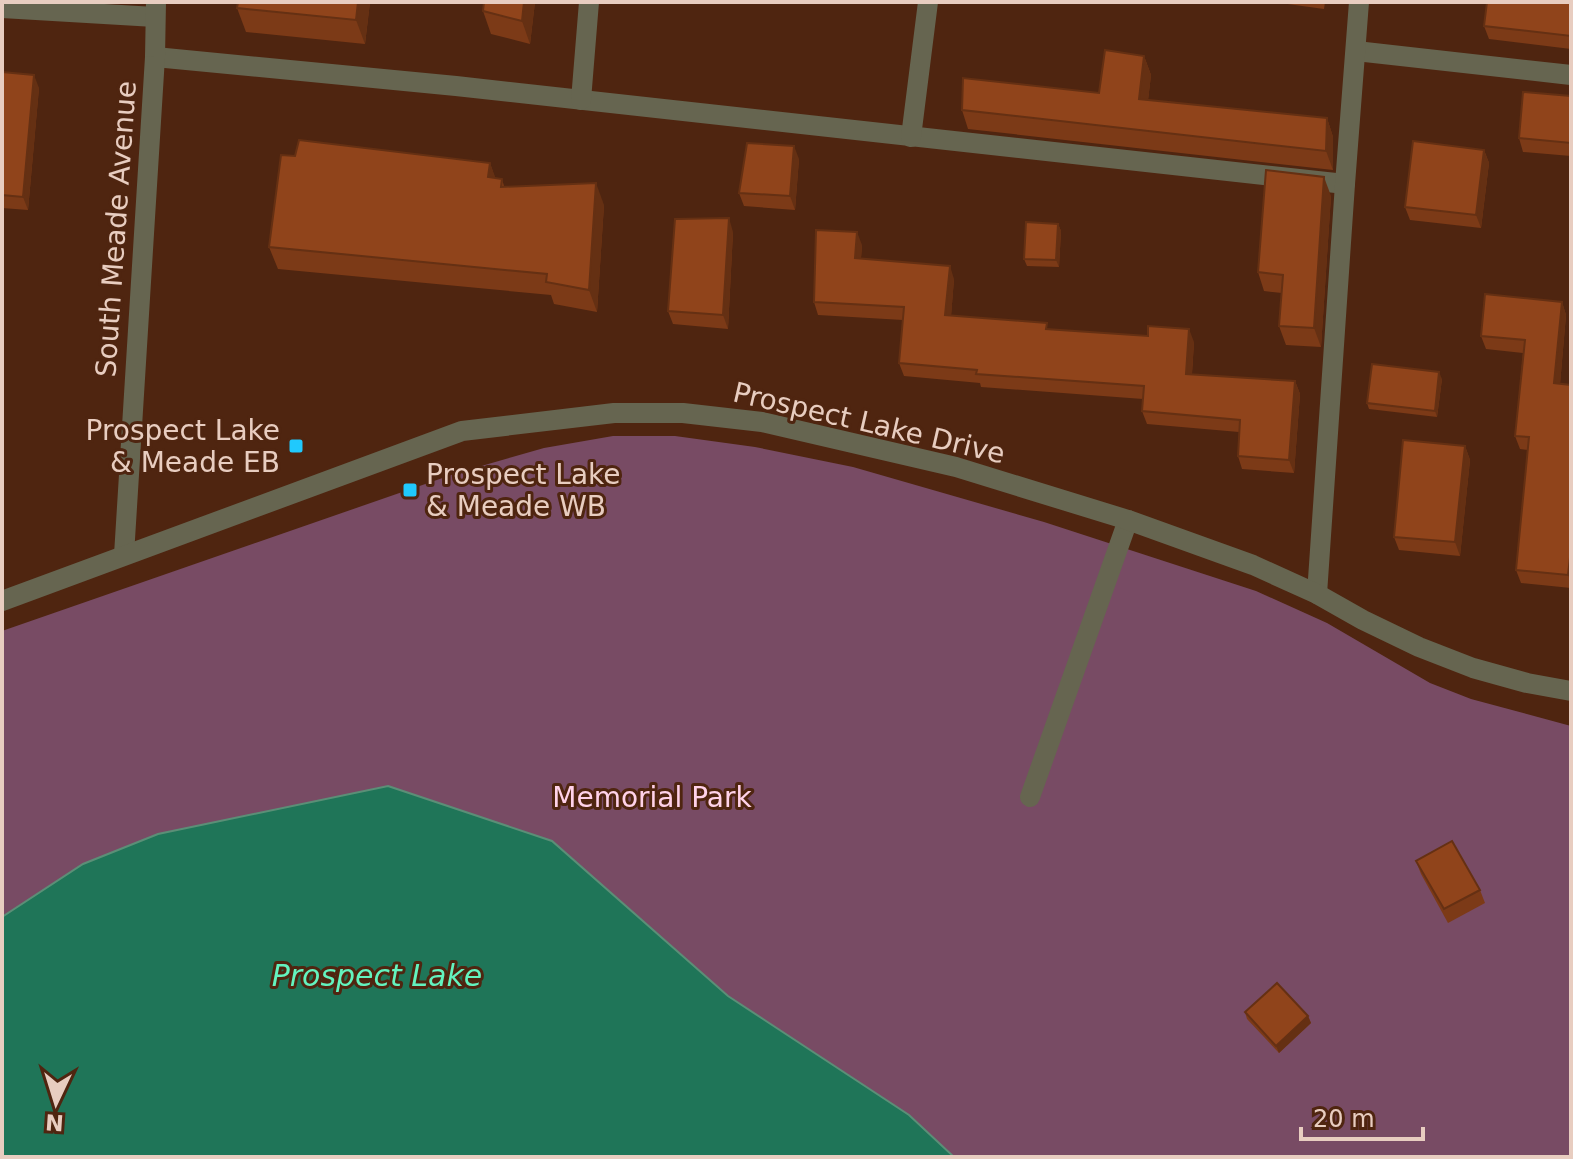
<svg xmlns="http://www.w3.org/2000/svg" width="1573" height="1159" font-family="'DejaVu Sans',sans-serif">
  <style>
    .green { fill: #784b64 }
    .water { fill: #1f7558; stroke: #5b8f77; stroke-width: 2 }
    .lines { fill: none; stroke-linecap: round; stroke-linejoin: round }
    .service { stroke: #666550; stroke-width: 20 }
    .minor { stroke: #666550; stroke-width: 20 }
    .wall { fill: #7c3a17 }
    .shaded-wall { fill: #653013 }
    .building { fill: #90441b; stroke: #653013; stroke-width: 2 }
    .poi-dot { fill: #20c9fd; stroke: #4f2510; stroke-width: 3 }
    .labels { text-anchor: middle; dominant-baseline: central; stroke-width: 6; stroke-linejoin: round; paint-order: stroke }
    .street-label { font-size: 28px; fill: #e8cdc0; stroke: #4f2510 }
    .poi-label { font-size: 28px; fill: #e8cdc0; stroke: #4f2510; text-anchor: end }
    .park-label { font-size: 28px; fill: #ffd2e9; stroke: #4f2510 }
    .water-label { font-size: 30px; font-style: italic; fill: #63f3bf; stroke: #4f2510 }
  </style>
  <rect width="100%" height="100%" fill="#4f2510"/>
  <path class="green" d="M613,436H675L755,447L853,467L1044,522L1256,591L1327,623L1430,683L1471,699L1571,726V1157H2V631L457,473L544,448Z"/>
  <path class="water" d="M388,786L552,841L728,996L909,1115L954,1157H2V917L83,864L158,834Z"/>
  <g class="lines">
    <g class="service">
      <path d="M2,8L155,17"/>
      <path d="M1356,51L1571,75"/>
      <path d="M155,57L456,86L1345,184"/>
      <path d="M581,100L589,2"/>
      <path d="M911,137L928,2"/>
      <path d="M1317,594L1345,184L1359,2"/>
      <path d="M1030,797L1128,520"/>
    </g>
    <g class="minor">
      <path d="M124,555L155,57L156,2"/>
      <path d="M2,601L462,431L614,413H683L762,422L956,467L1128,520L1253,565L1317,594L1363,620L1419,647L1473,668L1527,683L1571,691"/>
    </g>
  </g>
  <g class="wall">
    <path d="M238,2H370L365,44L246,32L237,8Z"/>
    <path d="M484,2H535L530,44L491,34L483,11Z"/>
    <path d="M1273,2H1325L1324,9Z"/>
    <path d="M1571,2V49L1489,39L1484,26Z"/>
    <path d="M1144,56L1151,75L1148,100L1327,118L1333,137V170L968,129L962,110L1099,93Z"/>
    <path d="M2,72L39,88L28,210L2,208Z"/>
    <path d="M1571,96V156L1523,152L1519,138Z"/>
    <path d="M1484,150L1489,163L1481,228L1410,220L1405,207Z"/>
    <path d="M295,156L490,163L495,178L502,179L504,186L604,205L597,312L554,304L551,295L278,269L269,247Z"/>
    <path d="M799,159L795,210L744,206L739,193Z"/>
    <path d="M1331,196L1321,347L1286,345L1279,326L1282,293L1264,291L1258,272Z"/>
    <path d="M1058,224L1061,231L1059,267L1027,266L1024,259Z"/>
    <path d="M733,232L728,329L673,324L668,311Z"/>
    <path d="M862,245L861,258L954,279L951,316L1049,329L1194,342L1192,374L1295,381L1300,394L1294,473L1242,469L1238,456L1239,432L1147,424L1142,411L1143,399L981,387L980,383L904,376L899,363L903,320L818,315L814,302Z"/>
    <path d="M1562,302L1566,315L1560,384L1571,385V588L1521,583L1516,570L1528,450L1520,449L1515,436L1523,353L1486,349L1481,336Z"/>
    <path d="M1442,379L1437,417L1369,409L1367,403Z"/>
    <path d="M1465,446L1470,460L1460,556L1399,550L1394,537Z"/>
    <path d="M1416,861L1480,890L1485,903L1448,923L1421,874Z"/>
    <path d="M1245,1012L1308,1016L1311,1023L1279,1053L1247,1019Z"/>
  </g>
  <g class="shaded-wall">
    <path d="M358,2H370L365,44L356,20Z"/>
    <path d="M524,2H535L530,44L522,21Z"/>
    <path d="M1144,56L1151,75L1146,118L1139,99Z"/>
    <path d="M34,75L39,88L28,210L23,197Z"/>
    <path d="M1327,118L1333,137V170L1326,151Z"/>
    <path d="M794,146L799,159L795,210L790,196Z"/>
    <path d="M1484,150L1489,163L1481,228L1476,215Z"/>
    <path d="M490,163L498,185L488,177Z"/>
    <path d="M1324,177L1331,196L1321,347L1314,328Z"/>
    <path d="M596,183L604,205L597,312L589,290Z"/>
    <path d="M729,218L733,232L728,329L723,315Z"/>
    <path d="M1058,224L1061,231L1059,267L1056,260Z"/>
    <path d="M857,232L862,245L860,271L855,258Z"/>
    <path d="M950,266L954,279L950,329L945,315Z"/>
    <path d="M1562,302L1566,315L1559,396L1554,383Z"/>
    <path d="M1189,329L1194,342L1191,387L1186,374Z"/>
    <path d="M1439,372L1442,379L1437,417L1435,411Z"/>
    <path d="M1295,381L1300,394L1294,473L1289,460Z"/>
    <path d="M1465,446L1470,460L1460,556L1455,542Z"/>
    <path d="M1571,549V582L1568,575Z"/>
    <path d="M1308,1016L1311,1023L1279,1053L1276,1046Z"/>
  </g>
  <g class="building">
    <path d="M238,2H358L356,20L237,8Z"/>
    <path d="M484,2H524L522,21L483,11Z"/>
    <path d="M1487,2H1571V36L1484,26Z"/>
    <path d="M1105,50L1144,56L1139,99L1327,118L1326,151L962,110L963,78L1099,93Z"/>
    <path d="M2,72L34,75L23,197L2,195Z"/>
    <path d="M1523,92L1571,96V143L1519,138Z"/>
    <path d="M299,140L490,163L488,177L502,179L501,187L596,183L589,290L546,282L547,274L269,247L281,155L295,156Z"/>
    <path d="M1413,141L1484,150L1476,215L1405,207Z"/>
    <path d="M747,143L794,146L790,196L739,193Z"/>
    <path d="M1266,170L1324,177L1314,328L1279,326L1283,275L1258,272Z"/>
    <path d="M729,218L723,315L668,311L675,219Z"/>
    <path d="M1026,222L1058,224L1056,260L1024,259Z"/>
    <path d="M816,230L857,232L855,258L950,266L945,315L1047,323L1046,329L1148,336V326L1189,329L1186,374L1295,381L1289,460L1238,456L1240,420L1142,411L1144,386L976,374L977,370L899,363L904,307L814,302Z"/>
    <path d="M1485,294L1562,302L1554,383L1571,385V549L1568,575L1516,570L1529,437L1515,436L1525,340L1481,336Z"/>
    <path d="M1372,364L1439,372L1435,411L1367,403Z"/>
    <path d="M1403,440L1465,446L1455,542L1394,537Z"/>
    <path d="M1452,841L1480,890L1444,909L1416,861Z"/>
    <path d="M1277,983L1308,1016L1276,1046L1245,1012Z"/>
  </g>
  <g class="poi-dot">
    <rect x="288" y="438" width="16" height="16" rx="4"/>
    <rect x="402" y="482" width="16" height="16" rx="4"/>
  </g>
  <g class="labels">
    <g class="street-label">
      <text transform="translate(116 229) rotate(-86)">South Meade Avenue</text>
      <text transform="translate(869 423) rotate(13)">Prospect Lake Drive</text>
    </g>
    <g class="poi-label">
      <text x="280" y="430">Prospect Lake<tspan x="280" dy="32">&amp; Meade EB</tspan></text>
      <text x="426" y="474" text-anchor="start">Prospect Lake<tspan x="426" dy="32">&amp; Meade WB</tspan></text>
    </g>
    <g class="park-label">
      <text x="652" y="797">Memorial Park</text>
    </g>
    <g class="water-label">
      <text x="377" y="975">Prospect Lake</text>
    </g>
  </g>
  <rect width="1573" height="1159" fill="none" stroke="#e8cdc0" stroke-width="8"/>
  <g transform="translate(56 1103) rotate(184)" stroke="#4f2510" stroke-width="6" paint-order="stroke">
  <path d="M0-6L14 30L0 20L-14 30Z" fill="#e8cdc0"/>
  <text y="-12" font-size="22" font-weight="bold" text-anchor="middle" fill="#e8cdc0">N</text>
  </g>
  <path d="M1301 1127v12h122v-12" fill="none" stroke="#e8cdc0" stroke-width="4"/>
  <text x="1313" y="1127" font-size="24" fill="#e8cdc0" stroke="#4f2510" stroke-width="6" paint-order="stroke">20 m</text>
</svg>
